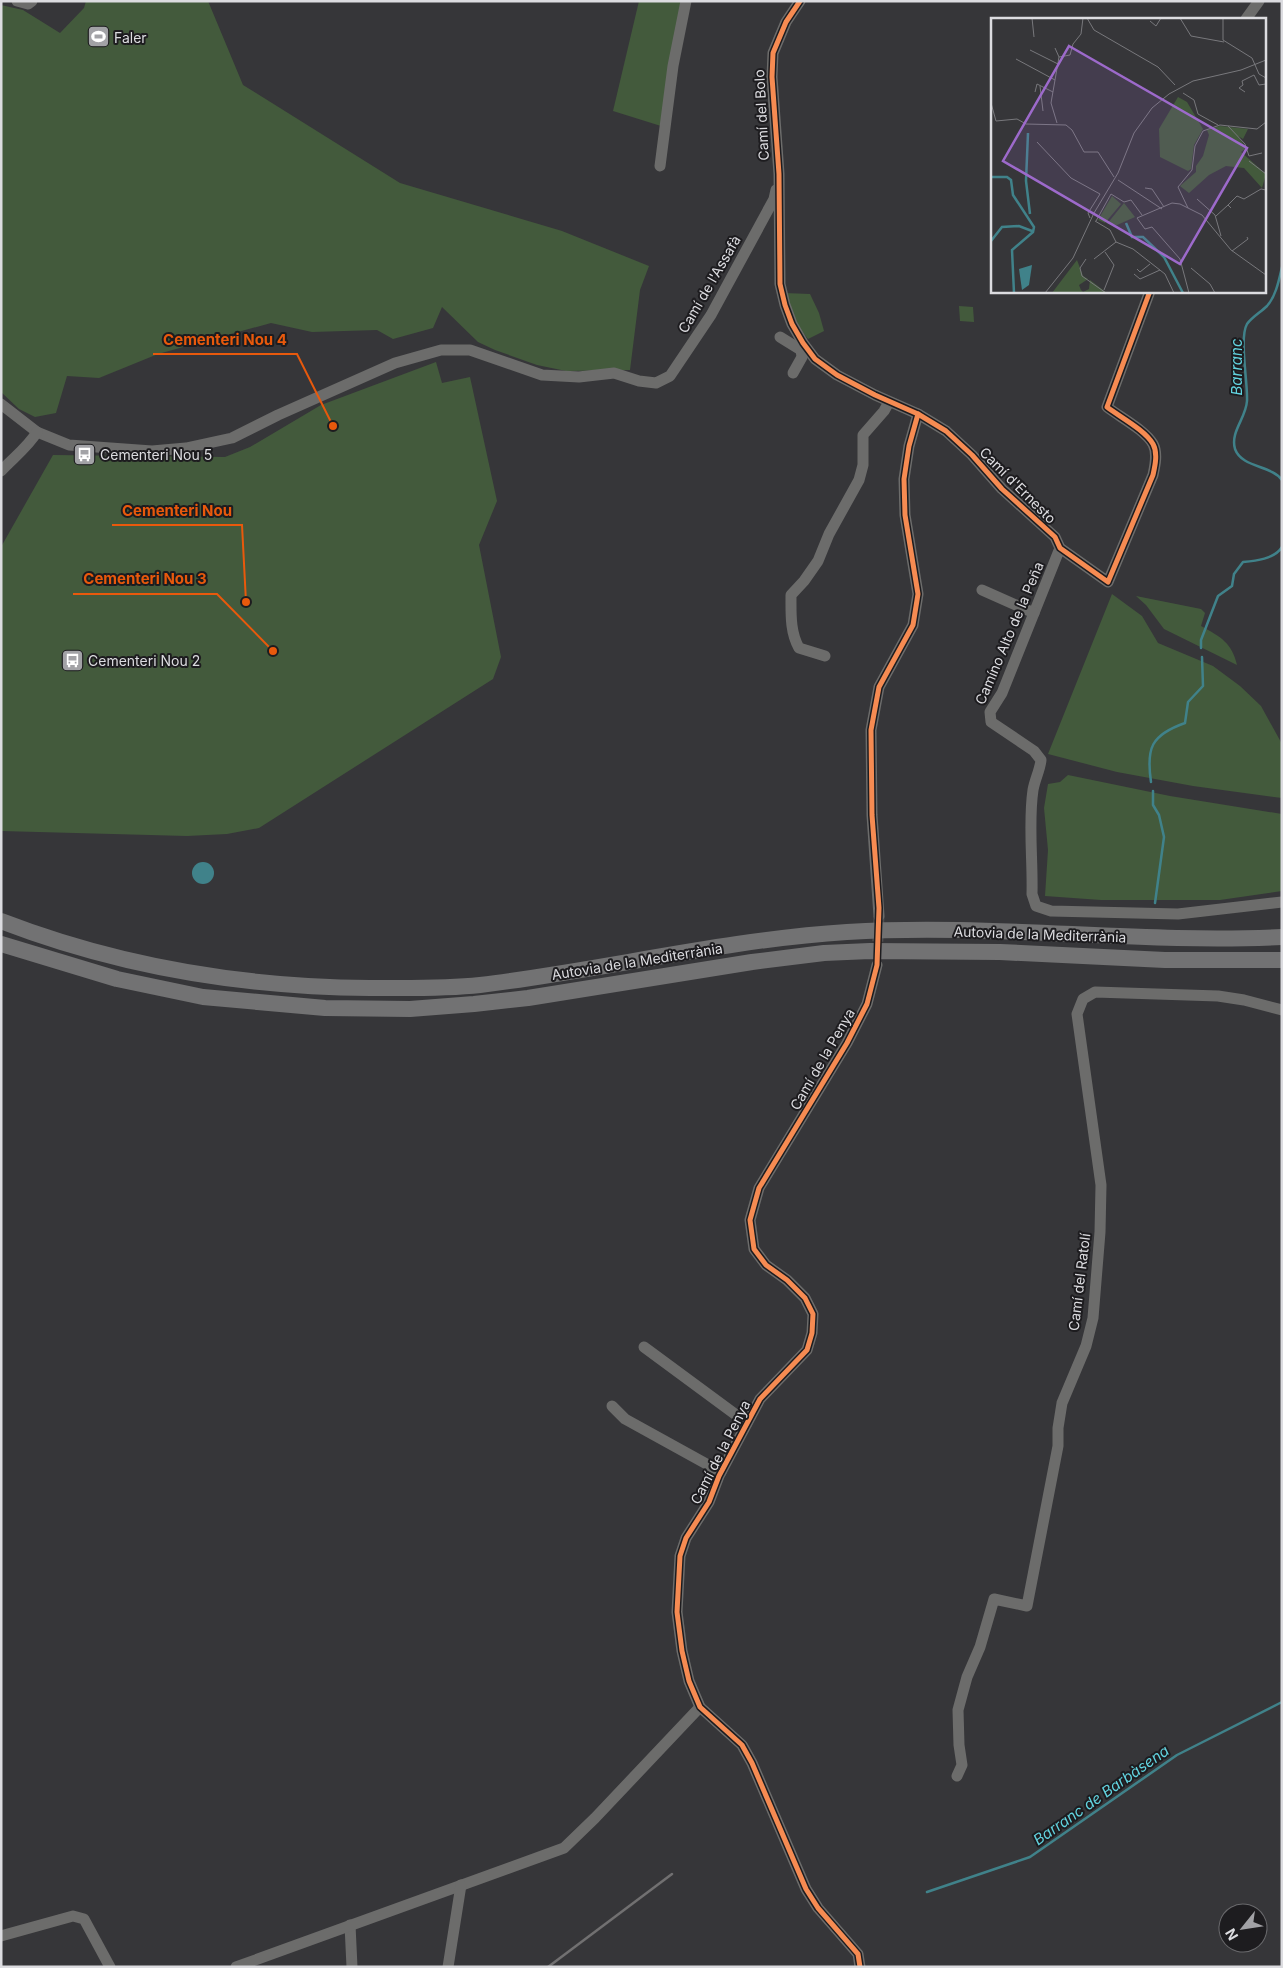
<svg xmlns="http://www.w3.org/2000/svg" width="1283" height="1968" font-family="Inter,sans-serif">
  <style>
    .green { fill: #435a3c }
    .water { fill: #40828a }
    .lines { fill: none; stroke-linecap: round; stroke-linejoin: round }
    .stream { stroke: #40828a; stroke-width: 2.5 }
    .minor-tunnel { stroke: #4f4f52; stroke-width: 11; stroke-dasharray: 11 5.5; stroke-linecap: butt }
    .minor { stroke: #6c6c6b; stroke-width: 11 }
    .highway { stroke: #727273; stroke-width: 16 }
    .rail { stroke: #717071; stroke-width: 2.5 }
    .cycleway-casing { stroke: #1d1c1f; stroke-width: 8 }
    .cycleway { stroke: #f68b52; stroke-width: 5 }
    .labels { text-anchor: middle; dominant-baseline: central; stroke-width: 4; stroke-linejoin: round; paint-order: stroke }
    .poi-label { font-size: 14px; fill: #dcdce0; stroke: #1d1c1f; text-anchor: start }
    .street-label { font-size: 14px; fill: #dcdce0; stroke: #1d1c1f }
    .water-label { font-size: 15px; font-style: italic; fill: #62d3df; stroke: #1d1c1f }
    .inset-river { fill: none; stroke: #40828a; stroke-width: 2.5 }
    .inset-road { fill: none; stroke: #78787c; stroke-width: 1 }
    .view { fill: #9d6acb; fill-opacity: 0.15; stroke: #9d6acb; stroke-width: 2.5 }
    .inset-edge { fill: none; stroke: #dcdce0; stroke-width: 2.5 }
    .leader { fill: none; stroke: #e8590c; stroke-width: 2 }
    .callout-dot { fill: #e8590c; stroke: #1d1c1f; stroke-width: 2 }
    .callout-label { font-size: 15px; text-anchor: middle; font-weight: bold; fill: #e8590c; stroke: #1d1c1f; stroke-width: 4; stroke-linejoin: round; paint-order: stroke }
  </style>
  <rect width="100%" height="100%" fill="#363639"/>
  <g class="green">
    <path d="M86,1H208L243,85L400,183L562,231L649,266L640,290L630,370L566,371L537,365L495,350L478,342L442,307L433,328L393,339L377,330L312,332L271,323L158,354L99,378L67,376L56,413L35,417L19,409L1,392V5L23,10L60,33L84,8Z"/>
    <path d="M639,1H683L661,126L613,111Z"/>
    <path d="M784,293L810,294L819,313L824,331L808,339L797,325Z"/>
    <path d="M959,306L973,307L974,322L960,321Z"/>
    <path d="M436,362L442,383L470,377L497,501L479,545L501,657L493,679L259,828L227,834L187,836L1,831V547L53,455L225,457L250,447L321,405Z"/>
    <path d="M1112,594L1142,616L1158,643L1213,666L1240,686L1261,706L1282,744V798L1193,786L1117,772L1048,754Z"/>
    <path d="M1136,596L1201,609L1205,613L1201,626C1221,637 1232,643 1237,665L1164,629L1146,605Z"/>
    <path d="M1068,775L1170,796L1282,814V891L1220,900H1101L1045,896L1048,850L1044,808L1048,784L1060,782Z"/>
  </g>
  <circle class="water" cx="203" cy="873" r="11"/>
  <g class="lines">
    <g class="stream">
      <path d="M1282,267C1279,280 1276,296 1267,306C1261,312 1252,317 1247,324C1239,338 1248,383 1247,401C1246,418 1230,432 1235,449C1242,468 1271,465 1282,480"/>
      <path d="M1201,648V640L1218,596L1232,586L1234,574L1243,562C1255,561 1275,559 1282,547"/>
      <path d="M1151,782C1146,748 1151,735 1185,723L1188,702L1203,686L1202,657"/>
      <path d="M1153,791V805L1159,815L1164,837L1155,903"/>
      <path d="M927,1892L1030,1857L1177,1755L1282,1702"/>
    </g>
    <path class="minor-tunnel" d="M877,958L879,916"/>
    <g class="minor">
      <path d="M17,1L28,4L32,1"/>
      <path d="M800,1L786,22L773,53L772,77L779,174L780,284L785,305L792,324L803,343L815,359L837,375L875,395L918,414L946,431L972,455L1002,489L1055,537L1060,548L1108,582L1153,475C1155,466 1158,453 1153,444C1145,430 1120,417 1107,407L1150,291"/>
      <path d="M1246,19L1259,1"/>
      <path d="M660,166L673,66L686,1"/>
      <path d="M780,337L801,350L802,357L793,373"/>
      <path d="M1,404L37,432L69,445L152,451L186,448L232,438L278,415L395,363L441,350H470L542,375L579,377L614,373L639,381L656,383L670,376L711,315L774,199L776,190"/>
      <path d="M1,471C13,458 28,447 37,432"/>
      <path d="M1060,548L1002,693L990,712L991,722L1034,751L1041,760C1040,770 1035,779 1033,790C1028,823 1033,860 1032,894L1036,906L1051,911L1178,914L1282,902"/>
      <path d="M982,590L1034,613"/>
      <path d="M825,656L799,648C790,632 791,614 791,595L804,581L818,561L829,534L859,480L863,465V435L884,411L889,402"/>
      <path d="M879,916L872,815L871,730L879,687L913,625L918,594L905,515L904,479L909,446L918,414"/>
      <path d="M644,1347L747,1423"/>
      <path d="M612,1406L625,1419L721,1472"/>
      <path d="M957,1776L962,1765L959,1745L958,1710L967,1677L980,1647L994,1599L1027,1606L1058,1446V1428L1062,1403L1086,1346L1093,1318L1100,1232L1101,1185L1077,1014L1083,999L1095,992L1218,996L1244,1000L1282,1010"/>
      <path d="M350,1925L352,1967"/>
      <path d="M1,1936L73,1916L84,1919L110,1967"/>
      <path d="M236,1967L564,1848L595,1818L700,1707"/>
      <path d="M448,1967L461,1885"/>
      <path d="M860,1967L858,1954L818,1908L806,1889L752,1763L742,1745L700,1707L689,1681L682,1651L677,1612L680,1556L686,1538L709,1502L719,1476L760,1399L807,1350L812,1333L813,1314L805,1298L787,1280L766,1265L754,1249L750,1220L759,1188L847,1043L867,1004L877,965"/>
    </g>
    <g class="highway">
      <path d="M1,921C120,967 242,987 370,988C406,988 444,989 480,985C603,970 723,940 847,932C992,923 1137,944 1282,937"/>
      <path d="M1,944L117,979L203,997L325,1008L410,1009L474,1004L528,998L752,962L824,953L870,951L1000,952L1165,960H1282"/>
    </g>
    <path class="rail" d="M548,1967L672,1874"/>
    <defs>
      <g id="cycleway">
        <path d="M800,1L786,22L773,53L772,77L779,174L780,284L785,305L792,324L803,343L815,359L837,375L875,395L918,414L946,431L972,455L1002,489L1055,537L1060,548L1108,582L1153,475C1155,466 1158,453 1153,444C1145,430 1120,417 1107,407L1150,291"/>
        <path d="M860,1967L858,1954L818,1908L806,1889L752,1763L742,1745L700,1707L689,1681L682,1651L677,1612L680,1556L686,1538L709,1502L719,1476L760,1399L807,1350L812,1333L813,1314L805,1298L787,1280L766,1265L754,1249L750,1220L759,1188L847,1043L867,1004L877,965L879,908L872,815L871,730L879,687L913,625L918,594L905,515L904,479L909,446L918,414"/>
      </g>
    </defs>
    <use href="#cycleway" class="cycleway-casing"/>
    <use href="#cycleway" class="cycleway"/>
  </g>
  <defs>
    <symbol id="stadium-square" viewBox="-11 -11 22 22"><rect x="-9" y="-9" width="18" height="18" rx="4" fill="#a2a2a6" stroke="#1d1c1f"/><path d="M0-5a6.5 5 0 1 0 0 10a6.5 5 0 1 0 0-10ZM-3.5-1.8h7v3.6h-7Z" fill="#fff"/></symbol>
    <symbol id="bus-square" viewBox="-11 -11 22 22"><rect x="-9" y="-9" width="18" height="18" rx="4" fill="#a2a2a6" stroke="#1d1c1f"/><path d="M-5-6H5V4H4V6H2V4H-2V6H-4V4H-5ZM-3.5-4V0h7V-4ZM-3.5 1.2v1.5H-2V1.2ZM2 1.2v1.5H3.5V1.2Z" fill="#fff"/></symbol>
  </defs>
  <g fill-rule="evenodd">
    <use href="#stadium-square" x="86" y="24" width="25" height="25"/>
    <use href="#bus-square" x="72" y="442" width="25" height="25"/>
    <use href="#bus-square" x="60" y="648" width="25" height="25"/>
  </g>
  <g class="labels">
    <g class="poi-label">
      <text x="114" y="37">Faler</text>
      <text x="100" y="454">Cementeri Nou 5</text>
      <text x="88" y="660">Cementeri Nou 2</text>
    </g>
    <g class="street-label">
      <text transform="translate(761 115) rotate(-93)">Camí del Bolo</text>
      <text transform="translate(709 284) rotate(-60)">Camí de l'Assafà</text>
      <text transform="translate(1018 485) rotate(45)">Camí d'Ernesto</text>
      <text transform="translate(1009 633) rotate(-67)">Camíno Alto de la Peña</text>
      <text transform="translate(1040 934) rotate(2)">Autovia de la Mediterrània</text>
      <text transform="translate(637 961) rotate(-9)">Autovia de la Mediterrània</text>
      <text transform="translate(822 1059) rotate(-60)">Camí de la Penya</text>
      <text transform="translate(1079 1282) rotate(-83)">Camí del Ratolí</text>
      <text transform="translate(720 1452) rotate(-63)">Camí de la Penya</text>
    </g>
    <g class="water-label">
      <text transform="translate(1236 367) rotate(-90)">Barranc</text>
      <text transform="translate(1101 1795) rotate(-35)">Barranc de Barbàsena</text>
    </g>
  </g>
  <g transform="translate(991 18)">
    <rect width="275" height="275" fill="#363639"/>
    <path d="M187,79L196,84L212,111L203,127L200,151L197,153L169,139L168,111ZM229,108L257,111L252,121L247,118L255,130L250,134L275,156L271,170L253,150L235,148L218,157L198,175L189,168L205,154V148L212,138L218,117L216,112ZM121,178L130,186L114,205L107,202ZM133,185L144,199L126,207L116,206ZM86,242L92,258L97,261L88,267L90,272L92,274L98,271L99,262L116,275H61Z" fill="#435a3c"/>
    <path d="M41,247L38,267L31,272L28,251Z" fill="#40828a"/>
    <path class="inset-river" d="M37,115L35,163L39,196M0,159H16L20,162L22,177L43,209L42,214L21,232L23,275M135,205L141,219H152L173,239L192,275M0,223L11,209L28,208L41,213"/>
    <path class="inset-road" d="M41,0L43,19M96,0L103,12L167,49L184,67M189,0L200,18L233,24M232,0V22L261,40L268,56L275,60M159,3L165,8L170,0M64,30L68,39L60,85L66,105M39,32L67,46M68,39L79,37L82,26L90,16L92,0M25,41L64,62M49,68L52,93M44,74L46,66L62,74M254,74L248,70L252,67L251,63L263,57L268,67L275,66M192,75L203,82L207,96L227,107M0,85L5,103L26,101L35,106L75,107L81,112L93,134H107L123,159M237,108L254,126L258,138L271,135M46,124L80,160L109,176L97,195L99,200M258,143L275,156M127,162L171,191M154,170L161,171L173,189M206,181L224,197L230,218M237,187L246,178L253,181L270,171L275,172M197,190L187,169L201,152L204,128L212,113L229,107L266,111L275,104M225,198L237,187L240,190M104,203L119,212L125,224L142,231L174,256L183,275M105,203L120,176L133,184L140,182L151,197M241,233L257,221L256,219M95,241L89,250L91,258L115,275M103,241L125,224M200,250L219,266L224,275M146,251L149,254L159,246M143,256L149,261L169,252M113,272L123,247L114,234M54,275L82,240L103,195L127,155L143,115L161,90L178,76L202,63L250,52L275,42M198,275L189,241L161,209L154,211L146,200L181,185L189,186L211,197L240,232L275,257"/>
    <path class="view" d="M78,28L256,130L189,246L12,143Z"/>
    <rect width="275" height="275" class="inset-edge"/>
  </g>
  <path class="leader" d="M333 426L297 354H153M246 602L242 525H112M273 651L217 594H73"/>
  <g class="callout-dot">
    <circle cx="333" cy="426" r="5"/>
    <circle cx="246" cy="602" r="5"/>
    <circle cx="273" cy="651" r="5"/>
  </g>
  <g class="callout-label">
    <text x="225" y="345">Cementeri Nou 4</text>
    <text x="177" y="516">Cementeri Nou</text>
    <text x="145" y="584">Cementeri Nou 3</text>
  </g>
  <rect width="1283" height="1968" fill="none" stroke="#dcdce0" stroke-width="5"/>
  <g transform="translate(1243 1928) rotate(240)"><circle r="24" fill="#1d1c1f" stroke="#69696c"/>
  <path d="M0-4L9 19L0 12L-9 19Z" fill="#a2a2a6"/>
  <text y="-8" font-size="14" font-weight="bold" text-anchor="middle" fill="#dcdce0">N</text>
  </g>
</svg>
